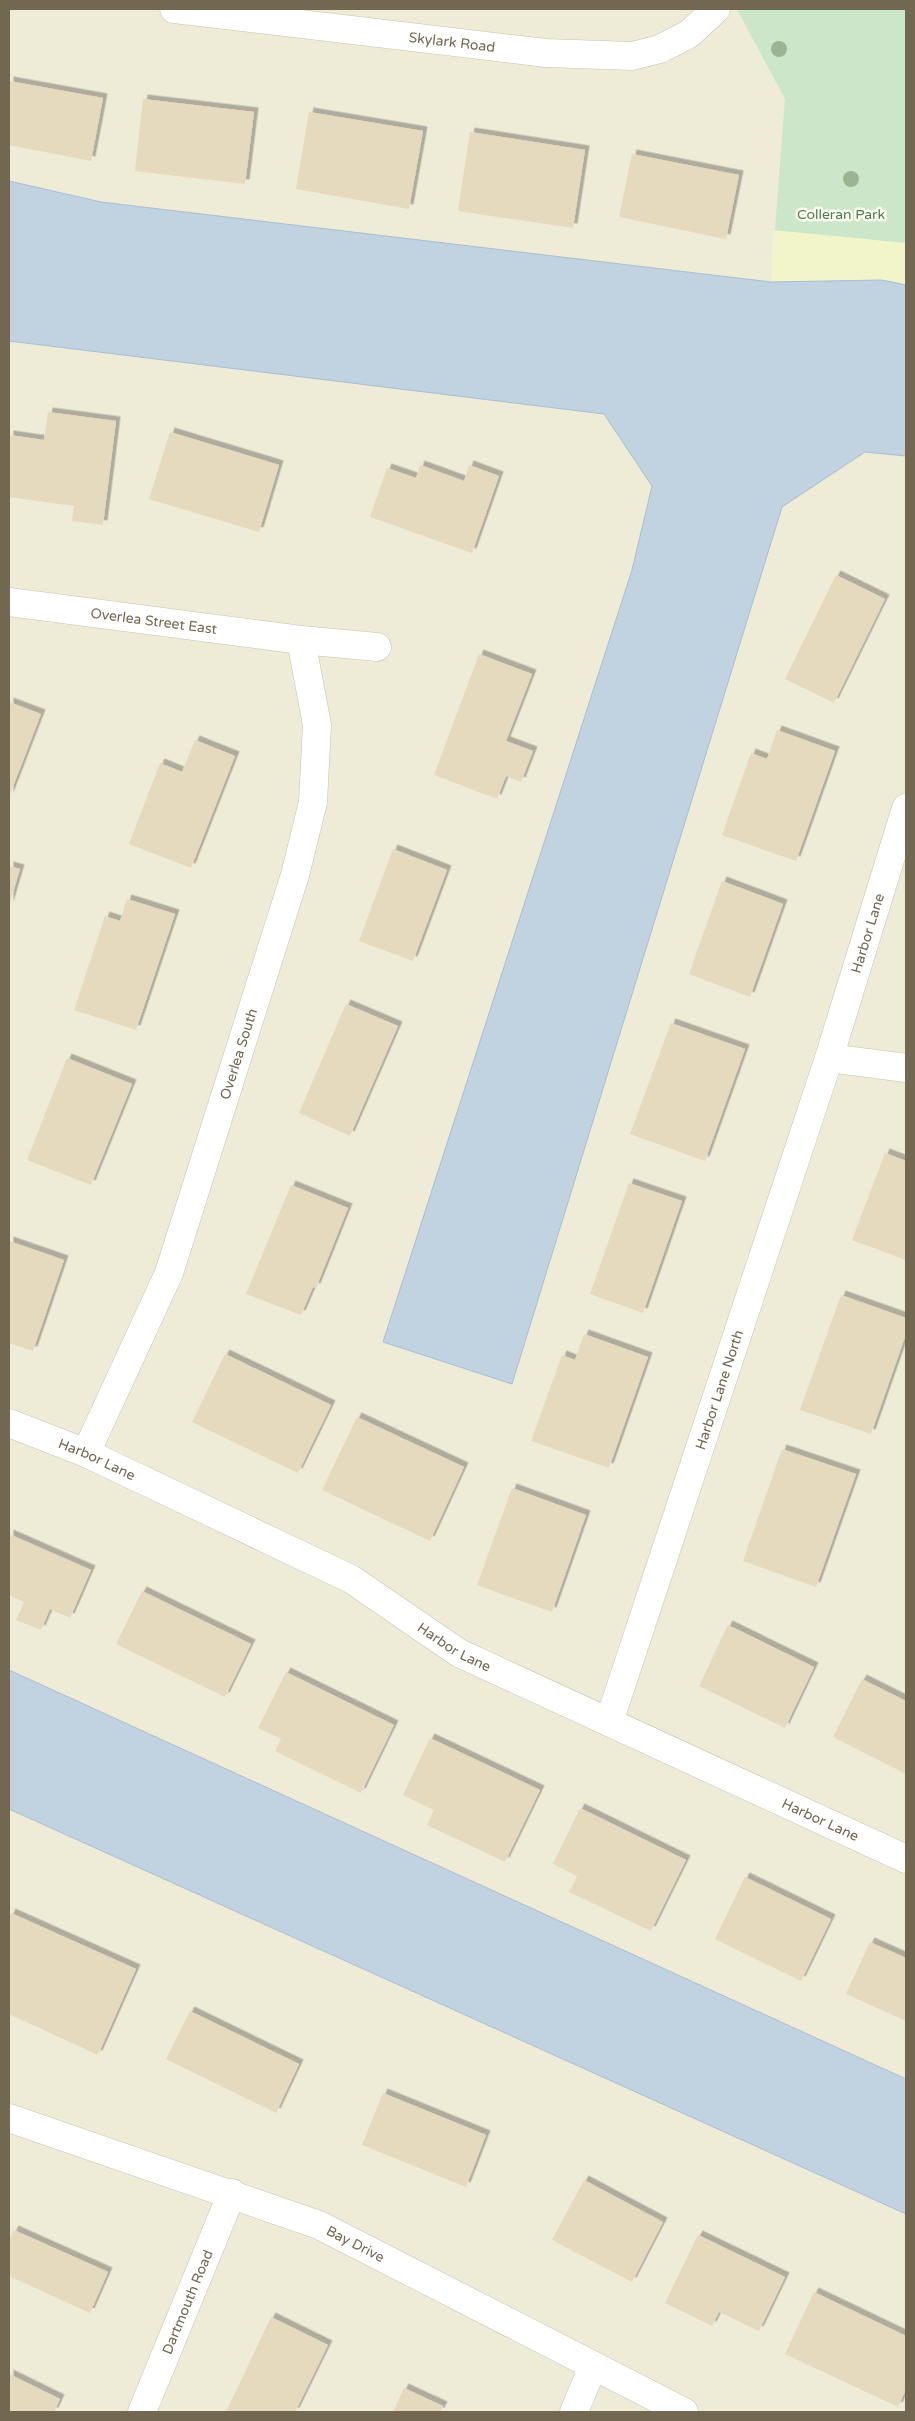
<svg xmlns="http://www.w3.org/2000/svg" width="915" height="2421" font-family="'Varela Round',sans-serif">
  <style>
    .residential { fill: #eeebd6 }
    .green { fill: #cce6ca }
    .sand { fill: #f1f5c9 }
    .water { fill: #c1d2e1; stroke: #a8bed2 }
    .building { fill: #e5dabe; filter: url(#shadow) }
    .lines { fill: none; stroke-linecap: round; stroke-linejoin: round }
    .minor-casing { stroke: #c8c2ae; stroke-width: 29 }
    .minor { stroke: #fff; stroke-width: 28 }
    .tree { fill: #9bb494 }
    .labels { text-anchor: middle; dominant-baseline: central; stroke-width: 5; stroke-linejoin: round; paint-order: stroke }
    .street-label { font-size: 14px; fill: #726750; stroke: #fdfcf0 }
    .park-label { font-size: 14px; fill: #4d7b4e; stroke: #fdfcf0 }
  </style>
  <defs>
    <filter id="shadow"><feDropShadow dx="4.5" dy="-4.5" stdDeviation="0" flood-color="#0004"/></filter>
  </defs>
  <rect width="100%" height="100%" fill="#faf9ea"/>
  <rect class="residential" x="9" y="9" width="897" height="2403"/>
  <path class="green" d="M737,9H906V285L882,280L771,282L785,99Z"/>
  <path class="sand" d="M773,230L906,243V285L882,280L771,282Z"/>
  <g class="water">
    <path d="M9,181L101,202L771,282L882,280L906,285V456L865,452L782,507L512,1384L383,1342L632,570L652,486L604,414L9,341Z"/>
    <path d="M9,1670L906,2079V2214L9,1809Z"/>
  </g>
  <g class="building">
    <path d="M9,81L103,98L91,161L9,145Z"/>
    <path d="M143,99L254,112L245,184L135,171Z"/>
    <path d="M309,112L423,131L409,209L296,189Z"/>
    <path d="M470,132L585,150L573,228L458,211Z"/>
    <path d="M632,154L739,175L726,239L619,217Z"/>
    <path d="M48,412L116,421L103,525L72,521L74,506L9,497V435L44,440Z"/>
    <path d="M170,432L279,465L259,532L149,499Z"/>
    <path d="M420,465L464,481L469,465L499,476L472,553L370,517L387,468L416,478Z"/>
    <path d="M836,575L885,599L834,703L785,679Z"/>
    <path d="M479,654L532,674L506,741L533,751L521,782L506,776L497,799L434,775Z"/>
    <path d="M9,702L41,714L9,797Z"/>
    <path d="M777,730L835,751L796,861L722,835L751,753L767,759Z"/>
    <path d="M195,740L235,756L191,868L129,844L160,763L182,772Z"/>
    <path d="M393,849L447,870L413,961L359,941Z"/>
    <path d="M9,866L20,869L9,906Z"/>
    <path d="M722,881L783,904L750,997L689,974Z"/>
    <path d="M127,899L175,914L136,1030L74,1010L105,916L120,921Z"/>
    <path d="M346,1004L398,1026L350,1136L299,1113Z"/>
    <path d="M671,1023L745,1049L705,1161L630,1134Z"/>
    <path d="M67,1058L132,1084L91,1185L27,1160Z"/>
    <path d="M885,1153L906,1161V1260L852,1240Z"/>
    <path d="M629,1183L682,1201L643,1313L590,1294Z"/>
    <path d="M291,1185L348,1208L316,1288L313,1287L301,1315L246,1294Z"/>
    <path d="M9,1241L64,1260L33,1351L9,1343Z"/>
    <path d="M841,1295L906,1318V1334L871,1434L800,1410Z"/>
    <path d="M584,1334L648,1357L609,1468L531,1441L562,1355L575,1360Z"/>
    <path d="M225,1354L331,1405L298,1473L192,1422Z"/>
    <path d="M357,1417L464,1467L430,1541L322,1490Z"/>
    <path d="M782,1449L856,1474L816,1587L743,1561Z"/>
    <path d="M512,1488L586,1515L552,1612L477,1585Z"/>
    <path d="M9,1534L91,1570L70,1618L50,1609L41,1630L16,1620L24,1602L9,1595Z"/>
    <path d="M142,1591L251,1644L225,1697L116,1644Z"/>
    <path d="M728,1625L814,1667L785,1728L699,1686Z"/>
    <path d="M286,1672L394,1725L361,1793L275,1751L281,1739L258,1728Z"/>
    <path d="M862,1679L906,1701V1774L833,1737Z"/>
    <path d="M430,1738L540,1790L505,1862L427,1825L434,1810L403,1795Z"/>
    <path d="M580,1808L686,1860L651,1931L569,1892L577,1876L553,1864Z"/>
    <path d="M745,1877L831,1919L801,1981L715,1939Z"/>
    <path d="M11,1913L136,1969L98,2055L9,2014V1918Z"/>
    <path d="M870,1942L906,1958V2021L846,1994Z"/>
    <path d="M190,2011L299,2064L276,2113L166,2059Z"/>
    <path d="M383,2093L486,2135L466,2187L362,2145Z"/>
    <path d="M584,2180L663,2222L632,2282L552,2240Z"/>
    <path d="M14,2230L108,2272L90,2313L9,2276V2241Z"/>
    <path d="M698,2235L785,2277L759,2331L719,2312L712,2326L665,2303Z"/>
    <path d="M814,2292L906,2336V2389L898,2407L785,2354Z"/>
    <path d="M271,2317L328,2345L295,2412H226Z"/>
    <path d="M9,2374L60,2399L54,2412H9Z"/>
    <path d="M404,2388L443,2406L440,2412H393Z"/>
  </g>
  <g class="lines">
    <defs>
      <g id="minor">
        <path id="s1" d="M174,9L546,53L632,56L660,49L689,34L716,9"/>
        <path id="s2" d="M9,602L301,640L377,647"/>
        <path d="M829,1058L906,1068"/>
        <path id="s3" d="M9,1423L86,1453L351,1579L459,1653L906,1859"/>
        <path id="s4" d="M86,1453L169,1273L295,875L313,802L317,725L301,640"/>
        <path id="s5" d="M609,1722L829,1058L906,808"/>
        <path id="s6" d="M9,2118L319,2225L684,2412"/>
        <path id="s7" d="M142,2412L232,2193"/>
        <path d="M574,2412L593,2366"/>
      </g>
    </defs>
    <use href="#minor" class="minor-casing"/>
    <use href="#minor" class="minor"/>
  </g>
  <g class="tree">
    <circle cx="779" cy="49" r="8"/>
    <circle cx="851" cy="179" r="8"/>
  </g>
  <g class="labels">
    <g class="street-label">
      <text stroke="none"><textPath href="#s1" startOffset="280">Skylark Road</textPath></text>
      <text stroke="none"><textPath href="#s2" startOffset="146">Overlea Street East</textPath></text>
      <text stroke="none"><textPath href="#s5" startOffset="830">Harbor Lane</textPath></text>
      <text stroke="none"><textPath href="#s4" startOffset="428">Overlea South</textPath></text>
      <text stroke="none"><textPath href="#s5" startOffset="350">Harbor Lane North</textPath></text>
      <text stroke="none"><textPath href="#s3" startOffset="95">Harbor Lane</textPath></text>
      <text stroke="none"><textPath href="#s3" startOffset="500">Harbor Lane</textPath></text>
      <text stroke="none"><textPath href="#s3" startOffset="905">Harbor Lane</textPath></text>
      <text stroke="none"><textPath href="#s6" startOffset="369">Bay Drive</textPath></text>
      <text stroke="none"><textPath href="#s7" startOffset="119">Dartmouth Road</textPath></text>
    </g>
    <g class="park-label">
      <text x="841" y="214">Colleran Park</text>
    </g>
  </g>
  <rect width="915" height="2421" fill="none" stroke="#726750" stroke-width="20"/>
</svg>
